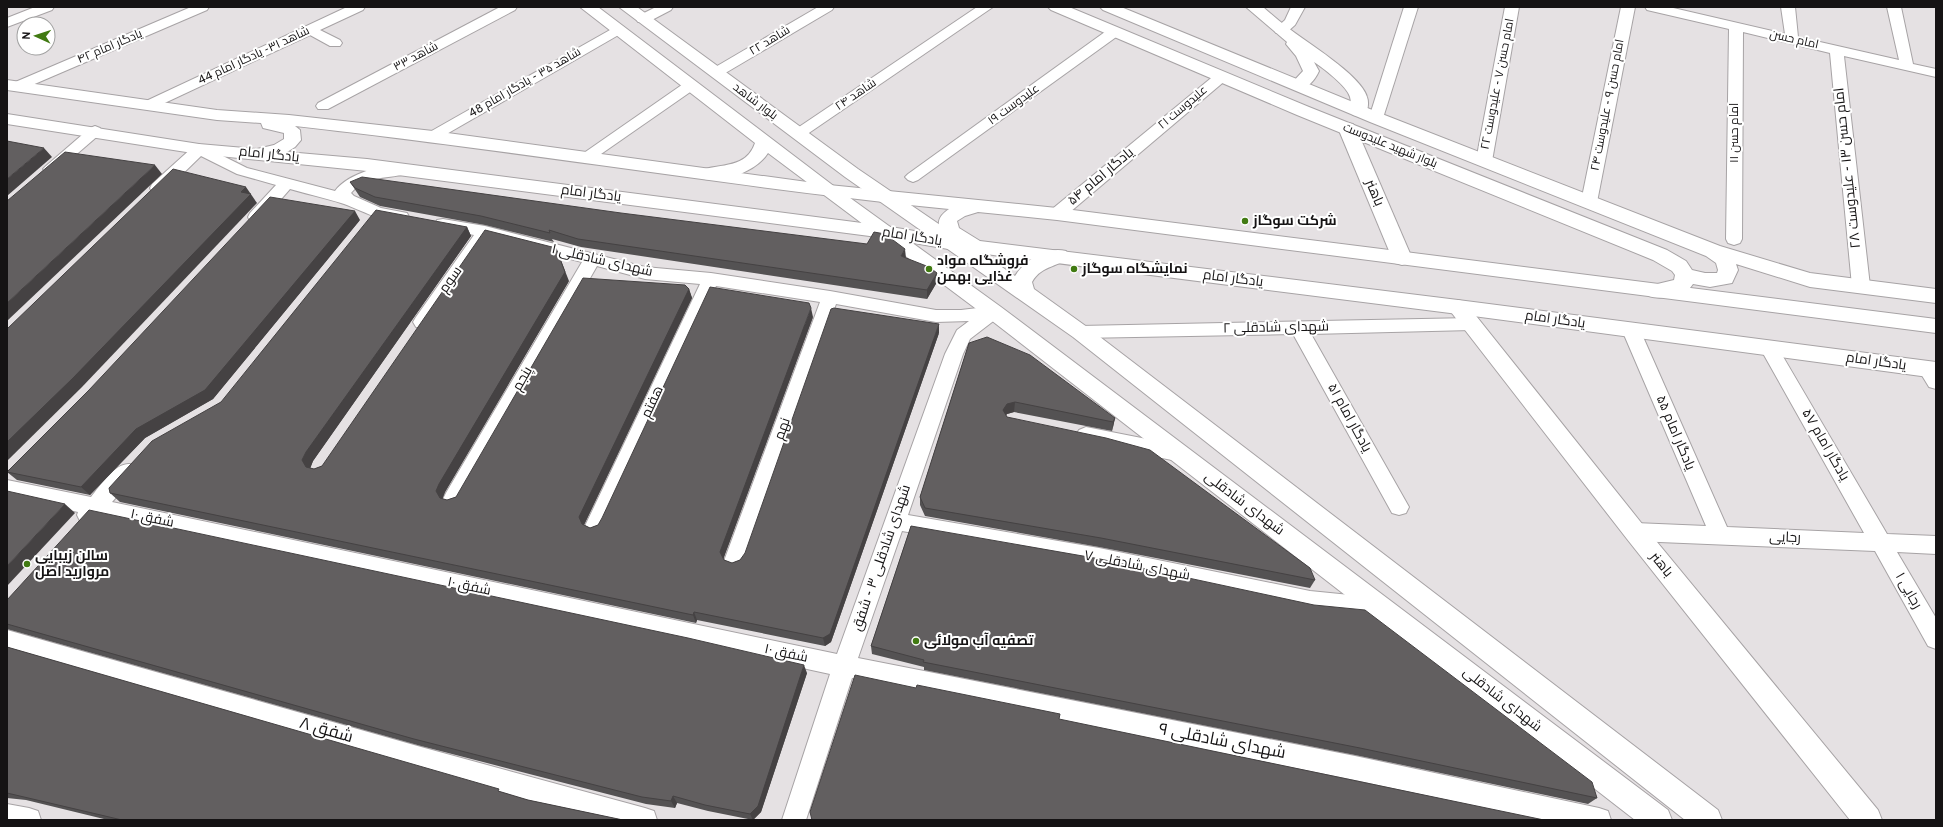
<svg xmlns="http://www.w3.org/2000/svg" width="1943" height="827" font-family="Overpass,Cairo,sans-serif">
  <style>
    .lines { fill: none; stroke-linecap: round; stroke-linejoin: round }
    .minor-casing { stroke: #a7a3a5; stroke-width: 2 }
    .tertiary-casing { stroke: #a7a3a5; stroke-width: 2 }
    .secondary-casing { stroke: #a7a3a5; stroke-width: 2 }
    .primary-casing { stroke: #a7a3a5; stroke-width: 2 }
    .minor { fill: #fff; fill-rule: evenodd }
    .tertiary { fill: #fff; fill-rule: evenodd }
    .secondary { fill: #fff; fill-rule: evenodd }
    .primary { fill: #fff; fill-rule: evenodd }
    .wall { fill: #545253 }
    .shaded-wall { fill: #454243 }
    .building { fill: #625f60; stroke: #454243 }
    .poi-dot { fill: #417a12; stroke: #fff; stroke-width: 1.5 }
    .labels { text-anchor: middle; dominant-baseline: central; stroke-width: 4; stroke-linejoin: round; paint-order: stroke }
    .far-street-label { font-size: 12px; fill: #151314; stroke: #fff }
    .street-label { font-size: 14px; fill: #151314; stroke: #fff }
    .poi-label { font-size: 14px; font-weight: bold; fill: #151314; stroke: #fff; text-anchor: start }
    .near-street-label { font-size: 17px; fill: #151314; stroke: #fff }
  </style>
  <rect width="100%" height="100%" fill="#e5e1e3"/>
  <g class="lines">
    <defs>
      <g id="minor">
        <path d="M35,7H54L52,10L7,27V18Z"/>
        <path d="M191,7H209L207,10L23,89H13L11,86L13,83Z"/>
        <path d="M347,7H365L363,10L320,30L340,40L342,43L340,46H330L310,35L154,108H144L142,105L144,102Z"/>
        <path d="M500,7H517L515,10L328,109H318L316,106L318,103Z"/>
        <path d="M656,7H673L671,10L648,22H638L636,19L638,16Z"/>
        <path d="M818,7H834L832,10L722,75H712L710,72L712,69Z"/>
        <path d="M977,7H993L803,137H793L791,134L793,131Z"/>
        <path d="M1291,7H1305L1295,25L1286,33H1276L1274,30L1285,20Z"/>
        <path d="M1404,7H1418L1383,118L1381,121H1371L1369,118Z"/>
        <path d="M1505,7H1519L1492,161L1489,164L1484,166L1479,164L1476,161Z"/>
        <path d="M1621,7H1635L1597,202L1595,206L1589,207L1583,206L1581,202Z"/>
        <path d="M1645,7H1669L1785,34L1781,7H1795L1798,37L1899,60L1887,7H1901L1913,64L1936,69V77L1844,56L1870,286L1867,290L1861,292L1855,290L1852,286L1830,53L1743,32L1742,239L1740,243L1734,245L1728,243L1726,239L1729,29L1647,10Z"/>
        <path d="M617,26L622,27L624,30L622,33L438,139H428L426,136L428,133Z"/>
        <path d="M1114,28L1119,29L1121,32L1119,35L918,180L913,182L908,180L905,177L908,174L1109,29Z"/>
        <path d="M1221,73L1226,74L1228,77L1226,80L1063,218L1057,219L1051,218L1049,214L1051,210L1216,74Z"/>
        <path d="M691,81L696,82L698,85L696,88L591,161L586,163L581,161L578,158L581,155L686,82Z"/>
        <path d="M95,126L100,128L102,131L100,134L56,172L51,174L46,172L43,169L46,166L90,128Z"/>
        <path d="M199,144L247,168L335,191C348,173 389,161 410,167L413,170L410,173C390,179 365,175 351,193L354,196L381,208L407,213L409,217L407,221C387,226 360,209 341,203C325,198 307,194 290,189L262,221L256,222L250,221L248,217L250,213L276,185L237,174L201,156L164,192L158,193L152,192L150,188L152,184L194,146Z"/>
        <path d="M443,219L485,226L645,267L711,273L830,291L936,310H961L994,306L1000,308L1003,312L1000,316L970,339L963,354L908,515L1099,548L1310,591L1380,598L1388,601L1391,608L1388,615L1380,618L1310,611L1099,566L902,531L858,658L1355,756L1599,808L1608,811L1611,820H1541L1355,780L852,678L806,820H782L830,674L99,516C93,523 88,524 80,521L77,515L78,512L7,496V480L91,497C101,485 117,459 134,465L137,471L134,477L112,502L837,654L945,354L957,330L969,321L936,322L836,304L746,561L742,567L735,570L728,567L724,561L820,302L716,286L605,526L602,532L595,535L588,532L585,526L700,284L645,279L597,266L460,505L453,507L446,505L443,499L446,493L582,262L489,238L428,327L422,328L416,327L413,322L416,317L474,235L437,228L435,224L437,220Z"/>
        <path d="M1472,318L1478,319L1481,324L1478,329L1472,330L1311,334L1409,507L1406,513L1399,515L1392,513L1293,334L1080,338L1074,337L1071,332L1074,327L1080,326Z"/>
        <path d="M1631,324L1637,325L1640,330L1727,527L1864,533L1760,348L1763,343L1769,341L1775,343L1887,534L1936,536V554L1897,552L1936,618V649L1928,646L1875,551L1635,541L1628,538L1625,532L1628,526L1635,523L1706,526L1622,330L1625,325Z"/>
        <path d="M1927,362C1940,366 1936,377 1936,389L1929,387L1918,369L1921,364Z"/>
        <path d="M1086,427L1177,445L1184,447L1187,453L1184,459L1177,461L1086,443L1079,440L1076,435L1079,430Z"/>
        <path d="M7,630L421,747L645,808L654,811L657,820H600L421,771L7,650Z"/>
        <path d="M7,804L29,808L38,811L41,820H7Z"/>
      </g>
      <g id="tertiary">
        <path d="M1246,7H1263C1271,14 1279,21 1287,27C1306,42 1361,75 1367,97C1369,102 1368,110 1365,115L1359,116L1353,115C1349,109 1352,103 1350,97C1347,86 1323,68 1314,62L1319,71C1314,82 1305,92 1292,88L1290,85L1303,71L1296,56L1286,44L1287,42Z"/>
        <path d="M1347,123L1353,124L1356,128L1412,258L1409,263L1402,265L1395,263L1392,258L1338,128L1341,124Z"/>
        <path d="M1458,300L1465,302L1643,525L1878,810L1882,820H1850L1627,539L1451,312L1448,307L1451,302Z"/>
      </g>
      <g id="secondary">
        <path d="M580,7H598L835,187L1001,307L1668,810L1672,820H1635L987,317L768,153C756,172 722,184 700,178L697,174L700,170C721,164 747,168 755,143Z"/>
        <path d="M619,7H637L858,169L1015,276C1025,260 1047,246 1066,251L1069,256C1062,267 1042,264 1032,282L1034,289L1087,327L1718,810L1722,820H1685L1073,337L845,177Z"/>
        <path d="M1048,7H1069L1309,107L1667,250L1686,261L1692,270L1705,273H1717L1718,270L1716,263L1706,256L1370,122L1103,10L1100,7H1121L1382,114L1720,246L1810,273L1936,289V303L1810,287L1736,264L1738,270L1732,283L1710,287L1693,284C1686,296 1661,300 1649,296L1646,291L1649,286L1674,280L1675,275L1672,271L1653,260L1297,115L1051,10Z"/>
      </g>
      <path id="primary" d="M7,80L217,110L289,115L433,131L829,185L1057,208L1936,319V333L1057,220L978,212L965,216L957,221L959,228L980,241L1458,300L1936,362V378L1458,314L954,250L885,238L367,171L199,154L7,124V114L199,144L257,149L274,145L284,139V133L263,128L261,123L217,120L7,90ZM295,126C514,150 730,187 949,209C937,217 936,225 944,236L885,226L367,159L287,152L295,147L301,140L300,130Z"/>
    </defs>
    <use href="#minor" class="minor-casing"/>
    <use href="#tertiary" class="tertiary-casing"/>
    <use href="#secondary" class="secondary-casing"/>
    <use href="#primary" class="primary-casing"/>
    <use href="#minor" class="minor"/>
    <use href="#tertiary" class="tertiary"/>
    <use href="#secondary" class="secondary"/>
    <use href="#primary" class="primary"/>
  </g>
  <g class="wall">
    <path d="M350,182L906,258L937,282L927,299L581,247L552,239L554,242L485,225L380,206L360,197Z"/>
    <path d="M360,220L213,399L145,438L90,495L17,480L7,472V471Z"/>
    <path d="M467,227L471,236L313,461L310,468L314,469L322,466L569,281L445,492L442,499L447,500L456,497L689,289L692,298L584,525L590,528L598,525L813,317L723,559L724,560L732,563L740,560L939,333L831,642L825,646L697,620L696,623L120,502L110,493L221,402Z"/>
    <path d="M969,343L1115,418L1113,427L1112,431L1014,412L1007,414L1006,415L1007,417L1315,580L1310,588L1099,547L925,516L920,505V497Z"/>
    <path d="M911,526L1597,798L1588,804L1355,755L924,670V667L872,654L871,646Z"/>
    <path d="M7,600L807,673L761,812L753,820L708,811L677,803L675,808L646,804L421,746L7,629Z"/>
    <path d="M7,647L528,800L623,820H108L26,800L7,798Z"/>
  </g>
  <g class="shaded-wall">
    <path d="M44,148L52,157L7,196V179Z"/>
    <path d="M155,165L162,174L7,321V303Z"/>
    <path d="M246,187L257,203L82,387L7,461V442Z"/>
    <path d="M355,211L360,220L213,399L145,438L90,495L81,487L136,429Z"/>
    <path d="M467,227L471,236L313,461L310,469L306,467L302,460L306,452Z"/>
    <path d="M556,248L569,281L445,492L442,500L440,498L436,491L439,484Z"/>
    <path d="M905,249L906,258L901,256Z"/>
    <path d="M937,273V282L927,299V290Z"/>
    <path d="M689,289L692,298L584,525L582,524L579,517Z"/>
    <path d="M811,308L813,317L723,560L720,552Z"/>
    <path d="M939,324V333L831,642L825,646L823,638Z"/>
    <path d="M1015,402L1014,412L1007,414L1003,419V410L1007,404Z"/>
    <path d="M1115,418L1113,427L1112,431L1113,422Z"/>
    <path d="M65,504L75,513L7,586V566Z"/>
    <path d="M694,612L697,620L696,623L693,615Z"/>
    <path d="M804,665L807,673L761,812L753,820L750,814Z"/>
    <path d="M673,796L677,803L675,808L671,801Z"/>
  </g>
  <g class="building">
    <path d="M7,141L44,148L7,179Z"/>
    <path d="M65,152L155,165L7,303V201Z"/>
    <path d="M173,169L246,187L241,192L251,194L73,378L7,442V329Z"/>
    <path d="M362,177L621,213L867,244L874,232L885,234L905,249L901,256L929,267L937,273L927,290L578,239L549,230L550,233L481,216L375,197L355,188L350,182Z"/>
    <path d="M270,197L355,211L205,390L136,429L81,487L7,472L89,390Z"/>
    <path d="M376,210L467,227L306,452L302,460L306,467L314,469L322,466L485,230L556,248L565,272L439,484L436,491L440,498L447,500L456,497L583,278L685,285L689,289L579,517L582,524L590,528L598,525L602,518L710,287L809,303L811,308L720,552L724,560L732,563L740,560L745,553L831,309L834,308L939,324L830,634L823,638L694,612L693,615L110,493L109,488L152,441L221,402Z"/>
    <path d="M987,337L1030,355L1115,418L1113,422L1015,402L1007,404L1003,410L1007,417L1106,438L1150,450L1310,568L1315,580L1101,538L925,508L920,497L969,343Z"/>
    <path d="M7,491L65,504L7,566Z"/>
    <path d="M89,510L688,638L804,665L758,806L750,814L705,805L673,796L671,801L642,797L414,739L7,624V600Z"/>
    <path d="M911,526L1100,559L1314,605L1365,610L1592,782L1597,798L1360,748L923,662L924,660L871,646Z"/>
    <path d="M7,647L499,789L498,791L528,800L623,820H122L7,793Z"/>
    <path d="M855,675L916,688L917,685L1060,714L1059,719L1544,820H812L810,812Z"/>
  </g>
  <g class="poi-dot">
    <circle cx="1245" cy="221" r="4"/>
    <circle cx="929" cy="269" r="4"/>
    <circle cx="1074" cy="269" r="4"/>
    <circle cx="27" cy="564" r="4"/>
    <circle cx="916" cy="641" r="4"/>
  </g>
  <g class="labels">
    <g class="far-street-label">
      <text transform="translate(1794 40) rotate(13)">امام حسن</text>
      <text transform="translate(770 41) rotate(-31)">شاهد ۲۲</text>
      <text transform="translate(110 47) rotate(-23)">یادگار امام ۴۲</text>
      <text transform="translate(254 56) rotate(-25)">شاهد ۳۱- یادگار امام 44</text>
      <text transform="translate(416 57) rotate(-28)">شاهد ۳۳</text>
      <text transform="translate(525 83) rotate(-30)">شاهد ۳۵ - یادگار امام 48</text>
      <text transform="translate(1498 84) rotate(-79)">امام حسن ۷ - علیدوست ۲۲</text>
      <text transform="translate(856 95) rotate(-34)">شاهد ۲۴</text>
      <text transform="translate(755 102) rotate(37)">بلوار شاهد</text>
      <text transform="translate(1014 105) rotate(-36)">علیدوست ۱۹</text>
      <text transform="translate(1608 105) rotate(-79)">امام حسن ۹ - علیدوست ۲۴</text>
      <text transform="translate(1183 108) rotate(-40)">علیدوست ۲۱</text>
      <text transform="translate(1735 133) rotate(-90)">امام حسن ۱۱</text>
      <text transform="translate(1390 146) rotate(22)">بلوار شهید علیدوست</text>
    </g>
    <g class="street-label">
      <text transform="translate(269 155) rotate(6)">یادگار امام</text>
      <text transform="translate(1848 168) rotate(-96)">امام حسن ۱۳ - علیدوست ۲۸</text>
      <text transform="translate(1101 177) rotate(-40)">یادگار امام ۵۴</text>
      <text transform="translate(1374 193) rotate(67)">باهنر</text>
      <text transform="translate(591 194) rotate(7)">یادگار امام</text>
      <text transform="translate(912 237) rotate(9)">یادگار امام</text>
      <text transform="translate(602 261) rotate(13)">شهدای شادقلی ۱</text>
      <text transform="translate(1233 279) rotate(7)">یادگار امام</text>
      <text transform="translate(451 280) rotate(-55)">سوم</text>
      <text transform="translate(1555 320) rotate(8)">یادگار امام</text>
      <text transform="translate(1276 328) rotate(-1)">شهدای شادقلی ۲</text>
      <text transform="translate(1876 362) rotate(8)">یادگار امام</text>
      <text transform="translate(523 379) rotate(-60)">پنجم</text>
      <text transform="translate(653 402) rotate(-65)">هفتم</text>
      <text transform="translate(1349 418) rotate(61)">یادگار امام ۵۱</text>
      <text transform="translate(783 429) rotate(-70)">نهم</text>
      <text transform="translate(1675 433) rotate(67)">یادگار امام ۵۵</text>
      <text transform="translate(1825 445) rotate(60)">یادگار امام ۵۷</text>
      <text transform="translate(1244 504) rotate(37)">شهدای شادقلی</text>
      <text transform="translate(152 519) rotate(12)">شفق ۱۰</text>
      <text transform="translate(1785 538) rotate(2)">رجایی</text>
      <text transform="translate(882 558) rotate(-71)">شهدای شادقلی ۳ - شفق</text>
      <text transform="translate(1661 565) rotate(51)">باهنر</text>
      <text transform="translate(1137 566) rotate(11)">شهدای شادقلی ۷</text>
      <text transform="translate(469 587) rotate(12)">شفق ۱۰</text>
      <text transform="translate(1908 591) rotate(60)">رجایی ۱</text>
      <text transform="translate(786 654) rotate(12)">شفق ۱۰</text>
      <text transform="translate(1502 700) rotate(38)">شهدای شادقلی</text>
    </g>
    <g class="poi-label">
      <text x="1253" y="221">شرکت سوگاز</text>
      <text x="937" y="261">فروشگاه مواد<tspan x="937" dy="16">غذایی بهمن</tspan></text>
      <text x="1082" y="269">نمایشگاه سوگاز</text>
      <text x="35" y="556">سالن زیبایی<tspan x="35" dy="16">مروارید اصل</tspan></text>
      <text x="924" y="641">تصفیه آب مولائی</text>
    </g>
    <g class="near-street-label">
      <text transform="translate(326 731) rotate(16)">شفق ۸</text>
      <text transform="translate(1222 742) rotate(11)">شهدای شادقلی ۹</text>
    </g>
  </g>
  <rect width="1943" height="827" fill="none" stroke="#151314" stroke-width="16"/>
  <g transform="translate(36 36) rotate(273)"><circle r="19" fill="#ffffff" stroke="#a1a1a1"/>
  <path d="M0-3L7 15L0 10L-7 15Z" fill="#417a12"/>
  <text y="-6" font-size="11" font-weight="bold" text-anchor="middle" fill="#151314">N</text>
  </g>
</svg>
